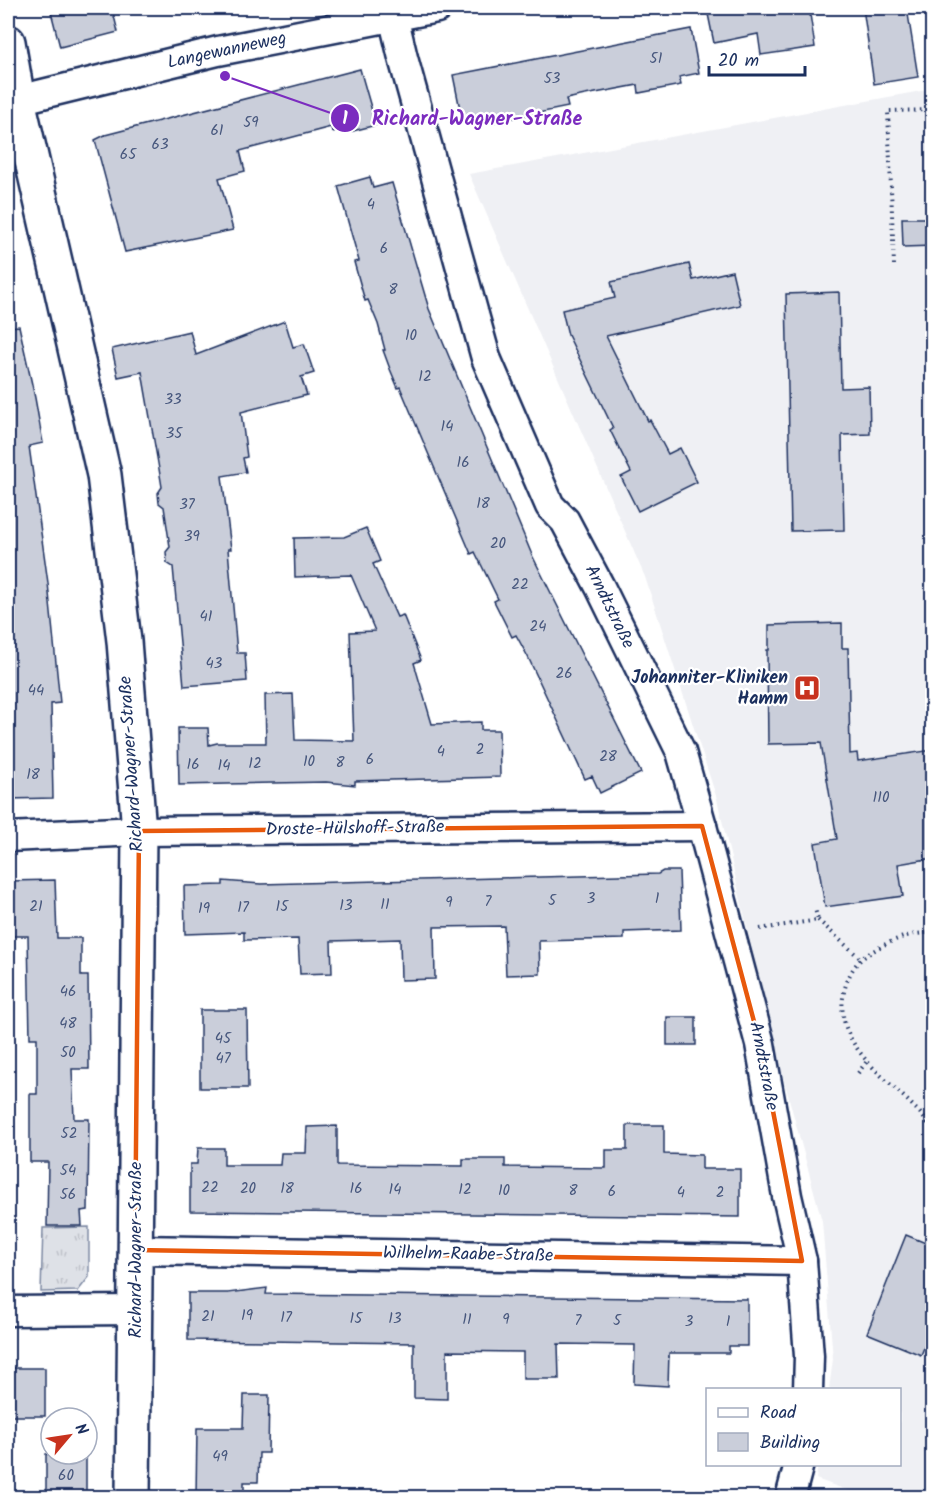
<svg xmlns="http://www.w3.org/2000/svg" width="940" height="1505" font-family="Kalam,sans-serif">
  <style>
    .built { fill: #eff0f4 }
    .grass { fill: url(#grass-tufts); stroke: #7c88a2; stroke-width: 1.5 }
    .building { fill: #caceda; stroke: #1b2f5e; stroke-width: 1.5 }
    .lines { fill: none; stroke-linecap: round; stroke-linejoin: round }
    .minor-casing { stroke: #1b2f5e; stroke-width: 33 }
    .primary-casing { stroke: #1b2f5e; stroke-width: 38 }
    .path { stroke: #1b2f5e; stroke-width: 4; stroke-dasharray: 1.5 4.5; stroke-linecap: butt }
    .minor { stroke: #fff; stroke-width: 28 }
    .primary { stroke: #fff; stroke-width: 33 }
    .marked { fill: none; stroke: #e8590c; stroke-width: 4.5; stroke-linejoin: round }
    .labels { text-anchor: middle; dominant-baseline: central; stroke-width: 4.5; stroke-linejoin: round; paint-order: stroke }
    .number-label { font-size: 15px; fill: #47577d }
    .street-label { font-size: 18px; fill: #1b2f5e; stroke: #fff }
    .poi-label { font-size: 18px; font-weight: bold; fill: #1b2f5e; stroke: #fff; text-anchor: end }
    .leader { fill: none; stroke: #7b2cbf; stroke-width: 2 }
    .callout-dot { fill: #7b2cbf; stroke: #fff; stroke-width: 2 }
    .mark-label { font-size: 18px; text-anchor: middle; font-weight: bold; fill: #fff }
    .callout-label { font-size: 20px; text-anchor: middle; font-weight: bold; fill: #7b2cbf; stroke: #fff; stroke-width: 4.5; stroke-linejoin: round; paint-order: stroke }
  </style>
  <defs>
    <pattern id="grass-tufts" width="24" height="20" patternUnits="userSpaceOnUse" patternTransform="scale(1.5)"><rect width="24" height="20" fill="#dee1e7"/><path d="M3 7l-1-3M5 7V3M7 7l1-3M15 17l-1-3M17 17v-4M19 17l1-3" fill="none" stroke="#bec1c9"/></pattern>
  </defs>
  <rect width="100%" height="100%" fill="#fff"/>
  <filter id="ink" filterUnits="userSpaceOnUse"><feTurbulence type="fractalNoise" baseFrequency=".0167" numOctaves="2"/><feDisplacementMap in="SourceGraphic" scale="12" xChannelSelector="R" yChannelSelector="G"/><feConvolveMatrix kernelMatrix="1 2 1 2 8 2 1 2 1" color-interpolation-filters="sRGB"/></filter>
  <g filter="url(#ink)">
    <path class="built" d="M932,89V1497H866L816,1479L818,1465L900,1464V1390L829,1389L833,1359L822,1221L777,1054L717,799L645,577L469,174Z"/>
    <path class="grass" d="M89,1227V1277L78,1291L41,1292L43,1228Z"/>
    <g class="building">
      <path d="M50,8H112L118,32L60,47Z"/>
      <path d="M742,8H809L815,47L761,55L758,34L714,43L708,14Z"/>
      <path d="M863,8H907L918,77L874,84Z"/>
      <path d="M691,29L699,73L679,77L681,85L639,93L638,85L585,95L566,99L568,107L488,123L486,114L462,119L453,75Z"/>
      <path d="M360,69L376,125L345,133L344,129L332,132L331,127L240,151L245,171L219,178L233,230L125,252L95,140L105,135Z"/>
      <path d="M370,177L373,188L392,183L429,309L515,514L532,555L641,773L600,793L592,776L585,779L528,657L516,635L512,637L494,601L498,599L475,552L471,554L400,387L398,388L390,369L383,350H385L378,324L368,300L365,301L354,262L359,261L338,186Z"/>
      <path d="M902,218H933V246L903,247Z"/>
      <path d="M689,264L693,280L732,271L740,305L606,336L648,421L650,420L668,454L680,448L697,482L638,511L621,477L631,472L610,430L613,428L568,335L562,310L615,298L611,282Z"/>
      <path d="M839,292L841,388L869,387L870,434L842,435L844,530L791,531L786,294Z"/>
      <path d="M285,321L293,347L304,344L314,373L301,377L307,395L241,412L247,457L243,458L246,472L222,476L231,549H228L237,653H245L247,681L184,686L173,567L167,563L166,552L170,547L164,507L159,503L158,493L162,487L159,469L142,372L118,377L112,349L190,331L196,355Z"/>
      <path d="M19,326L35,398L43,443L29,446L48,583L60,703L51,704L53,798L8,799V741L12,736L11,701L8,702V327Z"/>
      <path d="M366,528L380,561L373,564L397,617L403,615L421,660L414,663L432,724L481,722V730H499L500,777L355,781V785L326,782L179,785L178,728H208L209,745L217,743H266L265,695L293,694L295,740L354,741L350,632L375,631L351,575L295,577L294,538L344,537Z"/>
      <path d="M842,623V648H848L850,754L857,753L858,761L933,750V858L898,864L903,896L825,907L815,843L837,839L821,743L768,744L767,650H769V625Z"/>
      <path d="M663,871H679L681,930L624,932V939L539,941L540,974L506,975L504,926L434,927L435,979L401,980L400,939L331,941L332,973L300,974L298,939L244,940V932L185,934L184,886L223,885V881L261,884L658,874Z"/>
      <path d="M55,880L57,938H81V976H88L89,1069H72L74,1119H89L88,1210L81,1211L82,1226H47L48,1162H30V1094H37V1038H30L28,936H8V881Z"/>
      <path d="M200,1010H247L248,1088H200Z"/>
      <rect x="667" y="1017" width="29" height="28"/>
      <path d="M627,1125H664V1154L702,1155V1169H740V1217L190,1211V1164H197L198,1148H224V1165H280L281,1153H306L307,1127L337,1126V1165L463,1166V1159H505V1167L606,1168V1150H627Z"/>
      <path d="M906,1235L933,1246V1325L921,1355L867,1333Z"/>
      <path d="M267,1288L266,1294L747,1299V1346H729V1353H669L668,1386L634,1384L635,1345L558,1344L559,1379H523V1352L447,1351V1399L414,1398V1343L188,1340V1293H228Z"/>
      <rect x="8" y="1368" width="37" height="48"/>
      <path d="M244,1395H269L268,1453H259L258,1482H244V1497H196L197,1428H243Z"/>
      <rect x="46" y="1454" width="40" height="43"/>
    </g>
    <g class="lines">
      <defs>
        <g id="minor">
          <path d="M393,16L403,58L486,358L550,506L565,521L600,587L681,752L702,826L760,1044L787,1196L802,1261L809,1356L808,1390"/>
          <path d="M18,100L218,51L437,8"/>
          <path d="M8,837L139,831L702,826"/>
          <path d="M135,1250L802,1261"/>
          <path d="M8,1311L135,1310"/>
          <path d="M790,1498L799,1464"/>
        </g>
        <path id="primary" d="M8,42L18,100L104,475L124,641L139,831L133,1498"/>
      </defs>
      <use href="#minor" class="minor-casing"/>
      <use href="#primary" class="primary-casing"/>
      <g class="path">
        <path d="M894,265L888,111L932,110"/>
        <path d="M818,920L861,959"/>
        <path d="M760,929L818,920L815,909"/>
        <path d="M932,933C908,932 884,943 864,957C854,964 848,977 845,988C830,1042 883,1074 915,1108C922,1114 927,1123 932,1130"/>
        <path d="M858,1073L867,1061"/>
      </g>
      <use href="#minor" class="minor"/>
      <use href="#primary" class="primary"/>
    </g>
  </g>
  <path class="marked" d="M702,826L760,1044L802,1261L135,1250L139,831Z"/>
  <defs>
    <symbol id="hospital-square" viewBox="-11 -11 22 22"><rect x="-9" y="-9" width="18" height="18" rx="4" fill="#c8321e" stroke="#fff"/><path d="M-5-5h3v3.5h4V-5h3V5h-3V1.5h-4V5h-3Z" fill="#fff"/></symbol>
  </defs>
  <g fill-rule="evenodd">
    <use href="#hospital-square" x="792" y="673" width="30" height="30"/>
  </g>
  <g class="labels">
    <g class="number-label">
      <text x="656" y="59">51</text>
      <text x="552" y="79">53</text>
      <text x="251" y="123">59</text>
      <text x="217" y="131">61</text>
      <text x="160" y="145">63</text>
      <text x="128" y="155">65</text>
      <text x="371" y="205">4</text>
      <text x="384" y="249">6</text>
      <text x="393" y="290">8</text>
      <text x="411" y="336">10</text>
      <text x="425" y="377">12</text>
      <text x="173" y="400">33</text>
      <text x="447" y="427">14</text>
      <text x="174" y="434">35</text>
      <text x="463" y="463">16</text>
      <text x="483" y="504">18</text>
      <text x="187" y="505">37</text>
      <text x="192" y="537">39</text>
      <text x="498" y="544">20</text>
      <text x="520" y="585">22</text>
      <text x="206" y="617">41</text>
      <text x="538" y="627">24</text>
      <text x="214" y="664">43</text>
      <text x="564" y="674">26</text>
      <text x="36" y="691">44</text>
      <text x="480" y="750">2</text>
      <text x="441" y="752">4</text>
      <text x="608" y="757">28</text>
      <text x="370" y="760">6</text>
      <text x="309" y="762">10</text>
      <text x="340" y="763">8</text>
      <text x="255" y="764">12</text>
      <text x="193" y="765">16</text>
      <text x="224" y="766">14</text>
      <text x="33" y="775">18</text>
      <text x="881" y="798">110</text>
      <text x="591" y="899">3</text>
      <text x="657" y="899">1</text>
      <text x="552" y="901">5</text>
      <text x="488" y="902">7</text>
      <text x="449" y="903">9</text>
      <text x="385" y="905">11</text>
      <text x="346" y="906">13</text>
      <text x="36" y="907">21</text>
      <text x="282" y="907">15</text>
      <text x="243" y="908">17</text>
      <text x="204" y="909">19</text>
      <text x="68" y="992">46</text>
      <text x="68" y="1024">48</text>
      <text x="223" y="1039">45</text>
      <text x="68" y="1053">50</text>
      <text x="223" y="1059">47</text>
      <text x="69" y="1134">52</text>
      <text x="68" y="1171">54</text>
      <text x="210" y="1188">22</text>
      <text x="248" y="1189">20</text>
      <text x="287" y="1189">18</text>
      <text x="356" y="1189">16</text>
      <text x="395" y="1190">14</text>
      <text x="465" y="1190">12</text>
      <text x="504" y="1191">10</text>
      <text x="573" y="1191">8</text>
      <text x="612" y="1192">6</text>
      <text x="681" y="1193">4</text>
      <text x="720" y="1193">2</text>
      <text x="68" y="1195">56</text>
      <text x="247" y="1316">19</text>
      <text x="208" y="1317">21</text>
      <text x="286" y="1318">17</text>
      <text x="356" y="1319">15</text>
      <text x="395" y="1319">13</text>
      <text x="467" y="1320">11</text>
      <text x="506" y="1320">9</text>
      <text x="578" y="1321">7</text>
      <text x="617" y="1321">5</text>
      <text x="689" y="1322">3</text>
      <text x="728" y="1322">1</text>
      <text x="220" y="1457">49</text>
      <text x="66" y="1476">60</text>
    </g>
    <g class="street-label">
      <text transform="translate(227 51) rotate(-12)">Langewanneweg</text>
      <text transform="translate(609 607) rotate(64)">Arndtstraße</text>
      <text transform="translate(132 764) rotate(-94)">Richard-Wagner-Straße</text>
      <text transform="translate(355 829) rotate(-1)">Droste-Hülshoff-Straße</text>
      <text transform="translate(763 1066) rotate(79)">Arndtstraße</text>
      <text transform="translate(136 1250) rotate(-90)">Richard-Wagner-Straße</text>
      <text transform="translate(468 1255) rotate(1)">Wilhelm-Raabe-Straße</text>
    </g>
    <g class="poi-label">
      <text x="788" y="678">Johanniter-Kliniken<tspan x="788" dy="21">Hamm</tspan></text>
    </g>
  </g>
  <path class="leader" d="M225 76L345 118"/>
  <g class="callout-dot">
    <circle cx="225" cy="76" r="6"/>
    <circle cx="345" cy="118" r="15"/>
  </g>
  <g class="mark-label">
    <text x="345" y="124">1</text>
  </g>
  <g class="callout-label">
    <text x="477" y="125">Richard-Wagner-Straße</text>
  </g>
  <rect width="940" height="1505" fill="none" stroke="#fff" stroke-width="30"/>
  <rect x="15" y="15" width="910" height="1475" fill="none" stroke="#1b2f5e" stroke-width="2" filter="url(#ink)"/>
  <rect x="706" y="1388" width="195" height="78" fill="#ffffff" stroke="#a4acbf" stroke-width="1.5"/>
  <rect x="718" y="1408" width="30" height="9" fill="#ffffff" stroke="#a4acbf" stroke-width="1.5"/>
  <text x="760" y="1418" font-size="18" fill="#1b2f5e">Road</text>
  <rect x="718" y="1433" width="30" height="18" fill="#caceda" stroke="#a4acbf" stroke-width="1.5"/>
  <text x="760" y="1448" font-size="18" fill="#1b2f5e">Building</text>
  <g transform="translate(69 1436) rotate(61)"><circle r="28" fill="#ffffff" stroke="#a4acbf" stroke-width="1.5"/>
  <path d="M0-4.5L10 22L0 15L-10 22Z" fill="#c8321e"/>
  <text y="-9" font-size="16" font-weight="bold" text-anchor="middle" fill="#1b2f5e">N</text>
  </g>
  <path d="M709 66v9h96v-9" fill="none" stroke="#1b2f5e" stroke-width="3"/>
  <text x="718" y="66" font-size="18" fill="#1b2f5e" stroke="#ffffff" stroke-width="4.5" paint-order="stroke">20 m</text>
</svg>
